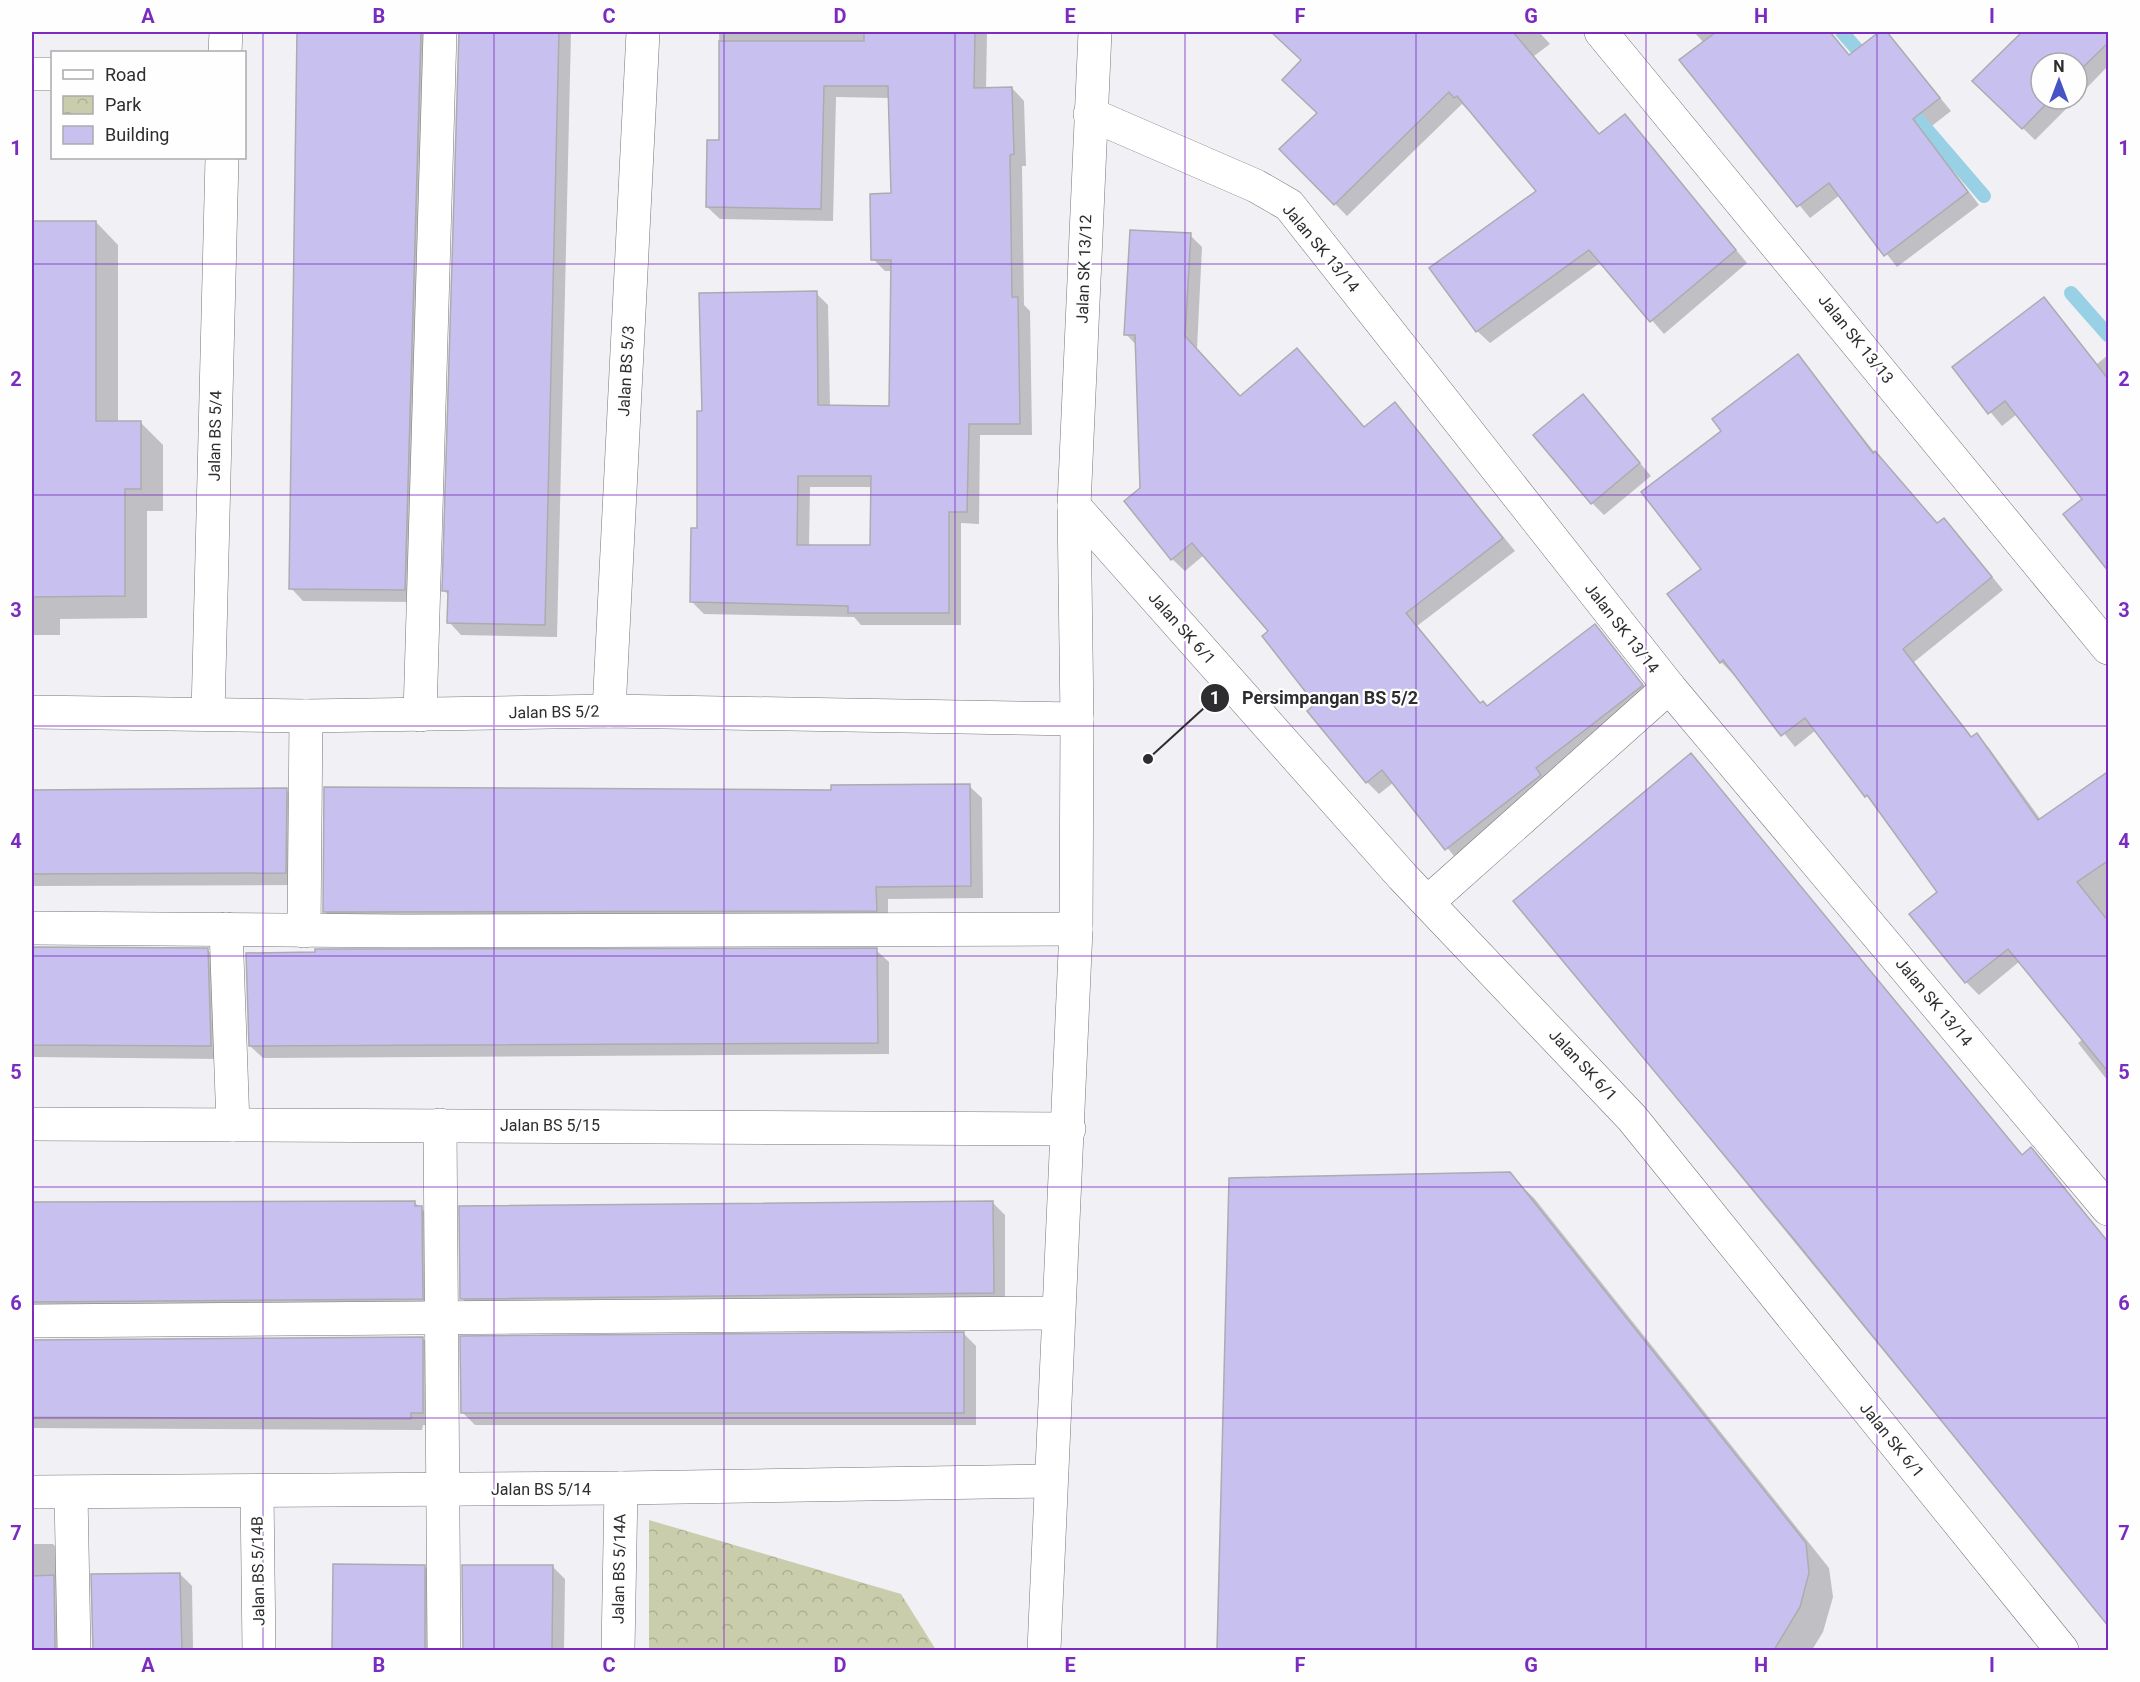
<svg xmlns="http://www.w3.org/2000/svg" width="2140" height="1682" font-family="Roboto,sans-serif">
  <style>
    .park { fill: url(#park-crowns) }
    .shadow { fill: #0003; fill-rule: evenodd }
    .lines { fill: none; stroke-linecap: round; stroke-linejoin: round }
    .stream { stroke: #98d0e6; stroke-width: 14 }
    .building { fill: #c8c1f0; stroke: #acabb0; stroke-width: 1.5; fill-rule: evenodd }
    .minor-casing { stroke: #76767b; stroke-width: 34 }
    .minor { stroke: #fff; stroke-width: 33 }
    .grid { fill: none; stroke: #7b2cbf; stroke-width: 1.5; stroke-opacity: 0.55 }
    .labels { text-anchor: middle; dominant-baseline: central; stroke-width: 4.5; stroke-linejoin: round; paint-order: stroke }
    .street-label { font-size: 16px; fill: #2d2d2f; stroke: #fefeff }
    .leader { fill: none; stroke: #2d2d2f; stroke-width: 2 }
    .callout-dot { fill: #2d2d2f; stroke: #fefeff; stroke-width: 2 }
    .mark-label { font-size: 18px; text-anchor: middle; font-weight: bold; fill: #fff }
    .callout-label { font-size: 18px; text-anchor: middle; font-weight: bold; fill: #2d2d2f; stroke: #fefeff; stroke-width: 4.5; stroke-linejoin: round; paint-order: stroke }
    .neatline { fill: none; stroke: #7b2cbf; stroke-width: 2 }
    .grid-label { font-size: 20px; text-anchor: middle; font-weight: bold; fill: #7b2cbf }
  </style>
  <defs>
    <pattern id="park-crowns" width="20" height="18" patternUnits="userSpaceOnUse" patternTransform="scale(1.5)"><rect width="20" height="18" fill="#cacdac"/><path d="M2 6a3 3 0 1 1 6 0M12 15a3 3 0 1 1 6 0" fill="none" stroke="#aeb094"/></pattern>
  </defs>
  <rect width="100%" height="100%" fill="#f0f0f5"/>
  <path class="park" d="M649,1520L901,1594L936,1650H649Z"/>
  <g class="shadow">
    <path d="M298,32H439L417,602L303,601L291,588Z"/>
    <path d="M460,32H571L557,637L461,635L449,622V596L444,590Z"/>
    <path d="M719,32H987L986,89L1012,88L1024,101L1026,166H1022L1024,305L1030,311L1032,435H980L979,524L961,523V625H861L854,617L704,614L692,602L699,529L703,412L816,293L828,305L830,407L890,408L892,271H885L873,259L892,195L889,98L836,97L833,221L720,219L707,207L720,142ZM810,487H872V546H809Z"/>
    <path d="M1277,32H1539L1550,44L1534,56L1600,135L1625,116L1747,263L1664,334L1601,262L1490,343L1477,331L1538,191L1469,108L1467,109L1462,104L1347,216L1281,149L1318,114L1303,61L1277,35Z"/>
    <path d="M1694,32H1831L1850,56L1882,32H1886L1951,111L1924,132L1979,205L1897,267L1840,195L1810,218L1681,61L1704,43Z"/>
    <path d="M2024,32H2108V66L2077,98V63H2041V99H2076L2035,140L1975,81Z"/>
    <path d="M32,222H96L118,245V422H140L163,445V511H147V618L60,619V635H32Z"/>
    <path d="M1190,235L1202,247L1197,349L1241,398L1309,362L1365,428L1395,404L1515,551L1417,626L1481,704L1487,707L1595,626L1654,698L1458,861L1394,782L1379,794L1367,782L1309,711L1317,704L1270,632L1204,555L1185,571L1172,559L1142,488L1137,346L1126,334Z"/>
    <path d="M2044,299L2097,364L2108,355V570L2084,499L2017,414L2002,426L1954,368Z"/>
    <path d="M1798,356L1875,453L1938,524L1944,520L1956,532L2003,590L1914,662L1973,738L1977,735L1989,748L2041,820L2108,773V1081L2078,1043L2083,1039L2020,961L1979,995L1966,982L1912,915L1939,892L1878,808L1816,730L1795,747L1735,673L1733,674L1721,662L1703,569L1723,431Z"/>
    <path d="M1583,396L1651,476L1604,515L1592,503Z"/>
    <path d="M1691,755L2023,1156L2031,1149L2043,1161L2108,1242V1625L1515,901Z"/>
    <path d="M969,786L982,798L983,898L888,899V923H337L324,911L833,792Z"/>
    <path d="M286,790L298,802L297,885L32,886V791Z"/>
    <path d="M32,948L207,950L220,962L223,1059L32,1057Z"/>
    <path d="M876,950L889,962V1054L263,1058L250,1046Z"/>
    <path d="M1509,1174L1534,1198L1829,1568L1833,1597L1823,1632L1812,1650H1218L1231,1179Z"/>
    <path d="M414,1202L434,1220V1311L32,1320V1204Z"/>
    <path d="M992,1202L1005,1215V1305L474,1311L462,1298Z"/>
    <path d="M964,1334L976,1346V1425H475L462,1412Z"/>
    <path d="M422,1338L435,1350V1425H423L422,1430L32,1428V1341Z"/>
    <path d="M32,1544H53L65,1556L67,1650H32Z"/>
    <path d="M334,1565L424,1566L436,1578L437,1650H334Z"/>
    <path d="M464,1566L553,1567L565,1579L564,1650H464Z"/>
    <path d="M180,1574L192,1586L193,1650H94L93,1576Z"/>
  </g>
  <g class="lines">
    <g class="stream">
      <path d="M1842,32L1868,62"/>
      <path d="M1904,103L1984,196"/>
      <path d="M2071,293L2108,335"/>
    </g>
  </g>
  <g class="building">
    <path d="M297,32H421L405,590L289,589Z"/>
    <path d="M459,32H559L545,625L447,623L448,591H442Z"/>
    <path d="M864,32H975L974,88L1012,87L1014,154L1010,155L1012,297H1018L1020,424H969L967,512H949V613H848V606L690,602L691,528H697V411H702L699,293L817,291L818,405L889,406L891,260H871L870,194L891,193L888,86H824L821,209L706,207L707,140H719V41H864ZM798,476H871L870,545H797Z"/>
    <path d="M1271,32H1513L1599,134L1625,114L1736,250L1650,322L1589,250L1476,332L1429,268L1536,191L1457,96L1454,98L1449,92L1334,205L1279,149L1317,113L1282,80L1301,60Z"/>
    <path d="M1716,32H1830L1849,55L1879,32H1887L1940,98L1913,119L1968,192L1884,256L1829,183L1797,207L1679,60Z"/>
    <path d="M2022,32H2109V42L2077,73V63H2041V99H2051L2022,129L1972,81Z"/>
    <path d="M32,221H96V421H141V489H125V596L32,597Z"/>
    <path d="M1130,230L1191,233L1185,336L1240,396L1297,348L1364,427L1395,402L1503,538L1406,613L1480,703L1483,701L1487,706L1595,624L1643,685L1536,768L1541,775L1445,850L1382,770L1366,783L1307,711L1315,704L1262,636L1268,631L1192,543L1171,560L1124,501L1140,488L1135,335H1124Z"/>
    <path d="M2044,297L2109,380V572L2063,514L2082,499L2005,401L1988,414L1952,367Z"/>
    <path d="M1798,354L1873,453L1875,451L1937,523L1944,518L1992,577L1903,649L1971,737L1977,733L2038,820L2109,771V860L2077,882L2109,922V1073L2008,949L1965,983L1909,914L1937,892L1867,795L1865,797L1805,718L1781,736L1723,660L1720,663L1667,594L1701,569L1641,492L1721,431L1712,419Z"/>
    <path d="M1583,394L1640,463L1591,504L1533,435Z"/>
    <path d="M1691,753L2022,1155L2031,1147L2109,1243V1627L1793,1238L1513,901Z"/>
    <path d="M970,784L971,886L876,887L877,911L323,912L324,787L831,790V785Z"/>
    <path d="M287,788L286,873L32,874V790Z"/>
    <path d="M32,947L208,948L211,1046L32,1045Z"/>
    <path d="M877,948L878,1043L249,1046L246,953L315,952V949Z"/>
    <path d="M1510,1172L1806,1543L1809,1573L1800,1607L1774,1650H1217L1229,1178Z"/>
    <path d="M415,1201V1206H422L423,1299L32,1302V1202Z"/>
    <path d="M993,1201L994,1293L460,1299L459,1206Z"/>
    <path d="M964,1332V1413H461L460,1336Z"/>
    <path d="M423,1337V1413H411V1419L32,1417V1340Z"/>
    <path d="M333,1564L425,1565V1650H332Z"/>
    <path d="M462,1565H553L552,1650H463Z"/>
    <path d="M180,1573L182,1650H93L91,1574Z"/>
    <path d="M54,1575L55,1650H32V1576Z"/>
  </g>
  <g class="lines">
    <defs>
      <g id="minor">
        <path d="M1601,32L2108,648"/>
        <path d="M225,52L226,32"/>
        <path d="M32,74H52"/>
        <path d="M1090,114L1256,186L1289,205L1669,687L2108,1209"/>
        <path d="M1074,506L1402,876L1632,1118L2062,1650"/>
        <path d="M609,711L643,32"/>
        <path d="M32,712L306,716L609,711L1077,719"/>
        <path d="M208,714L222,158"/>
        <path d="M420,715L440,32"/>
        <path d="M1428,902L1669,687"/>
        <path d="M32,928L401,931L1076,929"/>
        <path d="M226,929L233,1125"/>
        <path d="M304,931L306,716"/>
        <path d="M32,1124L1069,1129"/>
        <path d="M440,1125L444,1650"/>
        <path d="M32,1321L1057,1313"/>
        <path d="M257,1491L259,1650"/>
        <path d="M32,1492L621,1488L1050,1481"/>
        <path d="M71,1493L74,1650"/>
        <path d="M618,1650L621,1488"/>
        <path d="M1044,1650L1076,929L1077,719L1074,506L1095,32"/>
      </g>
    </defs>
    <use href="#minor" class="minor-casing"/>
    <use href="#minor" class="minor"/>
  </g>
  <path class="grid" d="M263,32V1650M494,32V1650M724,32V1650M955,32V1650M1185,32V1650M1416,32V1650M1646,32V1650M1877,32V1650M32,264H2108M32,495H2108M32,726H2108M32,956H2108M32,1187H2108M32,1418H2108"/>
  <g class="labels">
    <g class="street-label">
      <text transform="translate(1321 248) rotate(50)">Jalan SK 13/14</text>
      <text transform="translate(1084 269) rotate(-88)">Jalan SK 13/12</text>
      <text transform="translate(1856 339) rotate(51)">Jalan SK 13/13</text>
      <text transform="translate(626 371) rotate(-87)">Jalan BS 5/3</text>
      <text transform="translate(215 436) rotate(-89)">Jalan BS 5/4</text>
      <text transform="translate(1182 628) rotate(48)">Jalan SK 6/1</text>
      <text transform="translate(1622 628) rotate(52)">Jalan SK 13/14</text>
      <text transform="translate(554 712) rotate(-1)">Jalan BS 5/2</text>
      <text transform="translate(1934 1002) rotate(50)">Jalan SK 13/14</text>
      <text transform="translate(1583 1065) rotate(47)">Jalan SK 6/1</text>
      <text x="550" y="1125">Jalan BS 5/15</text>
      <text transform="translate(1892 1440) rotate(51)">Jalan SK 6/1</text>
      <text x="541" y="1489">Jalan BS 5/14</text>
      <text transform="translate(619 1569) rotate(-89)">Jalan BS 5/14A</text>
      <text transform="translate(258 1571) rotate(-91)">Jalan BS 5/14B</text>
    </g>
  </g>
  <path class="leader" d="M1148 759L1215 698"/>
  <g class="callout-dot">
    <circle cx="1148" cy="759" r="6"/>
    <circle cx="1215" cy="698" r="15"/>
  </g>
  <g class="mark-label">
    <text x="1215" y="704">1</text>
  </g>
  <g class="callout-label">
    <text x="1330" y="704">Persimpangan BS 5/2</text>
  </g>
  <rect width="2140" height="1682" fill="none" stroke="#fefeff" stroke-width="66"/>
  <rect x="51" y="51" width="195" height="108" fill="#fefeff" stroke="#aaaaac" stroke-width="1.5"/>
  <rect x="63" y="70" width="30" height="9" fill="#ffffff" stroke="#aaaaac" stroke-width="1.5"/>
  <text x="105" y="81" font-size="18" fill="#2d2d2f">Road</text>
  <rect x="63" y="96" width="30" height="18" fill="url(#park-crowns)" stroke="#aaaaac" stroke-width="1.5"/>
  <text x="105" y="111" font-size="18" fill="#2d2d2f">Park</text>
  <rect x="63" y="126" width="30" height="18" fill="#c8c1f0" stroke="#aaaaac" stroke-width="1.5"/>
  <text x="105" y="141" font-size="18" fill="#2d2d2f">Building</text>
  <g transform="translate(2059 81)"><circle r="28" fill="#fefeff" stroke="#aaaaac" stroke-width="1.5"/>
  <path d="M0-4.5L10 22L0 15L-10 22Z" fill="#4653c7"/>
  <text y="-9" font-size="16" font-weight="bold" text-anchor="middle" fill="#2d2d2f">N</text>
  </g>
  <rect x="33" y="33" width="2074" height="1616" class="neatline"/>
  <g class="grid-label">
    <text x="148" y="23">A</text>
    <text x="379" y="23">B</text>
    <text x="609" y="23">C</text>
    <text x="840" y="23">D</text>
    <text x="1070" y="23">E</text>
    <text x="1300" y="23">F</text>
    <text x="1531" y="23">G</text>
    <text x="1761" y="23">H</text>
    <text x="1992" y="23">I</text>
    <text x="16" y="155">1</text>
    <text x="2124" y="155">1</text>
    <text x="16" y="386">2</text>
    <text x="2124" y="386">2</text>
    <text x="16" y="617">3</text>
    <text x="2124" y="617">3</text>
    <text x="16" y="848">4</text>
    <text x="2124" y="848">4</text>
    <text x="16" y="1079">5</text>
    <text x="2124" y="1079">5</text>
    <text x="16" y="1310">6</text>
    <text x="2124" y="1310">6</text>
    <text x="16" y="1540">7</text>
    <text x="2124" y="1540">7</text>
    <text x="148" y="1672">A</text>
    <text x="379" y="1672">B</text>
    <text x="609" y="1672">C</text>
    <text x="840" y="1672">D</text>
    <text x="1070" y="1672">E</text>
    <text x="1300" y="1672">F</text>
    <text x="1531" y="1672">G</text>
    <text x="1761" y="1672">H</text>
    <text x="1992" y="1672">I</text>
  </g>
</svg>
